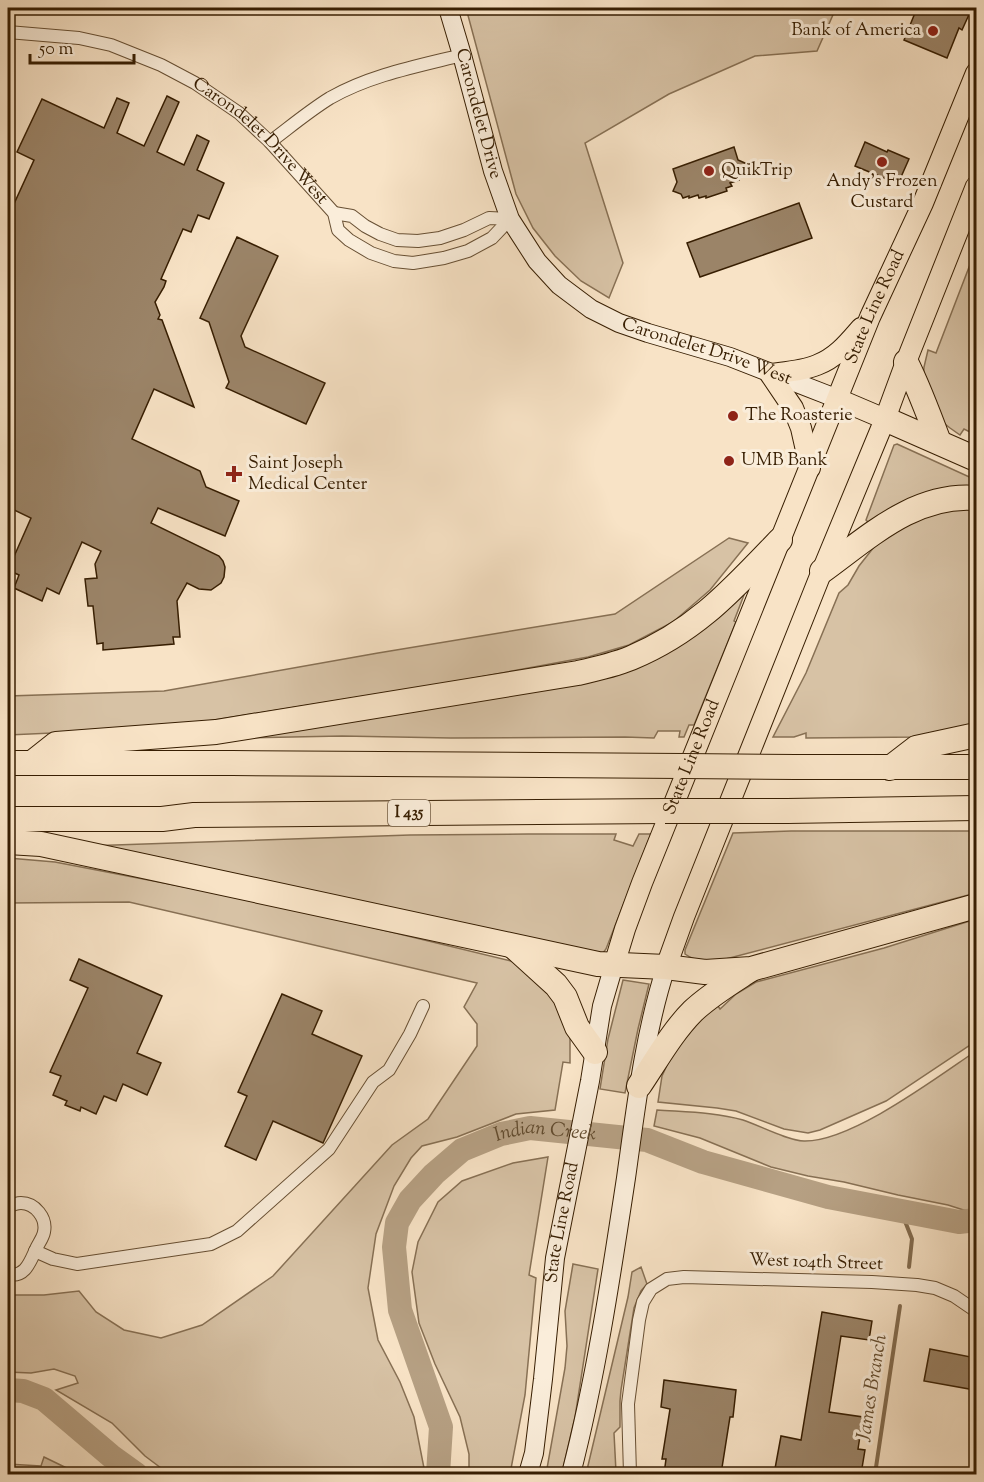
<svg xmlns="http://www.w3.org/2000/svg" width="984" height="1482" font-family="'Sorts Mill Goudy',serif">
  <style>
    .green { fill: #d7c2a5; stroke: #877054; stroke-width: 1.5 }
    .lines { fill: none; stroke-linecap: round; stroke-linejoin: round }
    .stream { stroke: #836c4f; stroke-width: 4 }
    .river { stroke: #b6a083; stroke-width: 24 }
    .building { fill: #9b8468; stroke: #371e02; stroke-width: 1.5 }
    .street-casing { stroke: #674f33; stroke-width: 14 }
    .secondary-casing { stroke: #371e02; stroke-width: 20 }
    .primary-casing { stroke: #371e02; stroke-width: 22 }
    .highway-casing { stroke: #371e02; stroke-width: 26 }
    .street { stroke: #faedda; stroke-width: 12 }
    .secondary { stroke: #faedda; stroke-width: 18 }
    .primary { stroke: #f8e3c6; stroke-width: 20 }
    .highway { stroke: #f8e3c6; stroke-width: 24 }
    .highway-bridge-casing { stroke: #371e02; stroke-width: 26; stroke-linecap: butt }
    .highway-bridge { stroke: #f8e3c6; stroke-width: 24 }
    .poi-dot { fill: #8f2418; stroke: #faedda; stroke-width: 2 }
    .labels { text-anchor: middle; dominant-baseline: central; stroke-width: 6; stroke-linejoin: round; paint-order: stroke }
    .shield { fill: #faedda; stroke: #725c43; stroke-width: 1.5 }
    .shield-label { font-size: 16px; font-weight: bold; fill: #371e02 }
    .poi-label { font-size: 18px; fill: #371e02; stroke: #faedda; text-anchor: start }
    .street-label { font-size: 18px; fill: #371e02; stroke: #faedda }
    .water-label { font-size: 20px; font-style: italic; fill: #634c2f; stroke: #faedda }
  </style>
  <rect width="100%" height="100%" fill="#f8e3c6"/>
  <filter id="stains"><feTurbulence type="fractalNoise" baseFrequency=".00333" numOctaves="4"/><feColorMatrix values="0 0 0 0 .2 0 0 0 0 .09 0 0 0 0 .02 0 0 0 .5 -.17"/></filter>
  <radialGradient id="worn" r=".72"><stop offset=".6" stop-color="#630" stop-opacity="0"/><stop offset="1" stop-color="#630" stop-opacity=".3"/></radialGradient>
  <g class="green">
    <path d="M466,8H836L817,51L755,56L669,94L585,143L623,263L609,298L581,281L555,256L533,228L516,194Z"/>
    <path d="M976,249V435L964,429L960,435L950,428L940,420L923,381L924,367L928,350L936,353Z"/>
    <path d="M897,444L976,480V490L871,525L866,520L894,445Z"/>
    <path d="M976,507V727L922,737L806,738V733L794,737H773L806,673L839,593L848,585L859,566L874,547L893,531L931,512Z"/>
    <path d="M729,538L748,543L710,590L673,622L629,645L588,657L453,682L164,728L8,735V696L164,691L378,653L615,614Z"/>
    <path d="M739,593L744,595L734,621L736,622L694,725H689L684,737H679L680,731H658L654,738L625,737L451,738L342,736L248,738L567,682Z"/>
    <path d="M791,831H976V893L722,960C709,961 696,962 685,954V950L733,833Z"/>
    <path d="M528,834H616L614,840L633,846L639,834H651L606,949L603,953L85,846L410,835Z"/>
    <path d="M8,858L55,862L288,907L511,961L533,972L546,983L570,1035V1063L563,1062L555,1110L516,1114L457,1137L422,1146L411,1158L394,1186L376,1234L368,1288L378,1340L400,1382L414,1417L424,1468L423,1474H169L145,1456L112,1423L56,1390L78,1383L75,1376L54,1369L31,1373L8,1372V1295H44L79,1291L96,1312L124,1330L161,1338L202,1325L273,1276L392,1145L428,1119L477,1046V1024L464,1007L477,983L129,902L8,903Z"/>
    <path d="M976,919V1041L886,1101L820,1130L808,1133L784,1129L736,1111L717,1108L658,1102L662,1076L679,1039L716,1003L720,1009L736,994L756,982L884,948Z"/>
    <path d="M623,980L649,984L638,1029L625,1093L600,1089L608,1039Z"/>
    <path d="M976,1051V1214L948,1205L898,1195L844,1182L808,1176L771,1167L700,1138L654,1126L657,1110C685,1112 716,1112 743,1120C761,1126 786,1140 804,1141C851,1142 936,1078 976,1051Z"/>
    <path d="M548,1157L529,1275L536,1278L525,1395L510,1474H469V1454L460,1417L435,1364L419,1323L412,1272L418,1242L438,1202L462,1181L513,1163Z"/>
    <path d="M573,1264L598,1269L575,1417L563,1468L561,1474H546L565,1368L567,1346L565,1311Z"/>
    <path d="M641,1267L647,1284L641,1291L634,1308L621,1390L620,1401V1427L614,1433L616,1472L618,1474H586L628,1297L632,1272Z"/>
    <path d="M44,1457L79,1474H8V1464L41,1466Z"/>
  </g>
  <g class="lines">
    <g class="stream">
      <path d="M901,1211L912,1239L909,1267"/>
      <path d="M875,1474L900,1306"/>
    </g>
    <g class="river">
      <path d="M8,1390L23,1391L44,1399L111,1456L136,1474"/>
      <path id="s1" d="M438,1474L441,1427L400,1310L394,1247L397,1223L410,1200L434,1174L462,1150L501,1134L530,1128L647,1140L703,1162L828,1197L959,1222L976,1220"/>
    </g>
  </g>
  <g class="building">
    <path d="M917,8H972L962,30L959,28L947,58L904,40Z"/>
    <path d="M167,96L179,102L157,152L184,165L197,135L209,141L197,170L224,183L209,219L198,215L191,232L183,229L161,279L166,281L164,287L155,302L160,315L158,319L162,320L194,407L154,389L132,439L200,471L206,487L239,501L225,536L158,508L151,523L219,556L223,561L225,567L224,577L221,583L211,590L199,589L187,583L177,601L180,637H173L174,644L103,650V643L97,644L93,606H88L85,579L97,578L95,564L101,551L82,542L59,594L47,588L42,601L14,588L19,575L8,570L31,518L8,507V217L34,160L17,152L42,99L104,128L117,98L129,103L117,133L144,146Z"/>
    <path d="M865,142L887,152L888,150L909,159L901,177L899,176L896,183L855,166Z"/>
    <path d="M734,147L738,160L747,164L743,173L744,176L738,178L739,180L730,183L732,186L726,188L727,191L706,198V196L699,198L698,195L689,198V196L683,198L681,194L673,191L677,182L673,169Z"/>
    <path d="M799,203L812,238L700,277L687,243Z"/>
    <path d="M237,237L278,256L241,336L245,347L325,383L306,424L226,388L229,382L209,322L200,318Z"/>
    <path d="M79,959L162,996L137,1053L161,1063L147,1095L123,1084L116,1101L104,1096L96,1114L81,1107L80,1111L65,1105L67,1101L53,1095L61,1076L50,1072L88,988L70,980Z"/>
    <path d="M282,994L322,1011L312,1034L362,1056L323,1143L273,1121L256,1160L225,1146L247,1096L238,1092Z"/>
    <path d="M822,1312L872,1321L869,1340L841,1336L829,1412L863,1417L858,1449L865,1450L861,1474H774L781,1436L801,1440Z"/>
    <path d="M930,1349L976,1358L975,1390L924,1381Z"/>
    <path d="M664,1380L736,1390L733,1417H730L721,1474H664L666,1459H662L670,1409L661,1407Z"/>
  </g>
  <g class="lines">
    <defs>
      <g id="street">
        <path id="s2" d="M8,32L79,38L111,45L161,65L195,83L239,113L270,142L334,213L338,230L349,240L371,253L394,261L413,263L444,258L468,251L492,238L510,219"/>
        <path d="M270,142C290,127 309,111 330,98C370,75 418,66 462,55"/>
        <path d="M334,213L352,216L365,226L380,234L397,240L418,241L440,238L464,230L489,218L510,219"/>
        <path d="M8,1207C12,1205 17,1203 21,1203C35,1203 47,1218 44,1232C43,1238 38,1244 36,1249C30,1262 25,1278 8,1274"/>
        <path d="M35,1251L53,1259L77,1264L211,1244L237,1231L329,1149L373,1082L389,1070L410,1034L423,1006"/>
        <path d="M630,1474L628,1404L639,1320L643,1302L651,1289L667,1279L684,1277L872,1282L917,1285L935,1288L954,1296L976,1311"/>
      </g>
      <g id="secondary">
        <path id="s3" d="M448,8L462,55L493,171L510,219L537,261L559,285L591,309L619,323L648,333L730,357L838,399"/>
        <path id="s4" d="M528,1474L534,1453L543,1379L555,1258L590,1081L602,1006L614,965"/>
        <path d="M571,1474C596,1377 611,1277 626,1178C636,1107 644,1035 666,967"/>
      </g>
      <g id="primary">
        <path d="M838,399L885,419"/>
        <path d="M810,468L801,428L793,408L770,374C785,372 803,371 817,365C836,358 848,343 861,328"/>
        <path id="s5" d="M614,965L625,929L642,883L870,317L923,203L976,73"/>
        <path d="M666,967L684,917L822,571L885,419L906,362L976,186"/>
      </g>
      <g id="highway">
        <path d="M906,362C919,388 929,415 939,442"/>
        <path d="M885,419L976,459"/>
        <path d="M822,571C869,537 915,493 976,498"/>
        <path d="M8,763H232L683,766"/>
        <path d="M32,763L56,744L216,732L578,673C596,669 614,665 631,658C696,631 733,589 780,540"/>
        <path d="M796,767H976"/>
        <path d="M890,768L916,748L976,735"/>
        <path d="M787,811L976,808"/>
        <path d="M8,819H162L194,815L665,811"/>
        <path d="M8,842L41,844L598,964L666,967L705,972L751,969L976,906"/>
        <path d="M514,947L556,985L565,997L577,1027L595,1052"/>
        <path d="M639,1086C656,1061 672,1032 693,1011C710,995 730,983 750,970"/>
      </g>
    </defs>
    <use href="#street" class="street-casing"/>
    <use href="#secondary" class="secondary-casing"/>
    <use href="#primary" class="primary-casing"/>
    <use href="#highway" class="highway-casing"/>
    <use href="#street" class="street"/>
    <use href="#secondary" class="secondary"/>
    <use href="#primary" class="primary"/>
    <use href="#highway" class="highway"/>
    <defs>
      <g id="highway-bridge">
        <path d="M683,766L796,767"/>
        <path d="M665,811H787"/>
      </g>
    </defs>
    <use href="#highway-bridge" class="highway-bridge-casing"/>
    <use href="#highway-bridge" class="highway-bridge"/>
  </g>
  <g class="poi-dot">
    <circle cx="933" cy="31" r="6"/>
    <circle cx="882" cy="162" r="6"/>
    <circle cx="709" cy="171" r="6"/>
    <circle cx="733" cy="416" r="6"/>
    <circle cx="729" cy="461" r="6"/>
    <path d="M231 465h6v6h6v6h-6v6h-6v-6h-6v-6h6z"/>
  </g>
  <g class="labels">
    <rect class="shield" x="388" y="800" width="42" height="26" rx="4.5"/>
    <g class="shield-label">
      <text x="409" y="813">I 435</text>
    </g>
    <g class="poi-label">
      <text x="921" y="31" text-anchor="end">Bank of America</text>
      <text x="721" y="171">QuikTrip</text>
      <text x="882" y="182" text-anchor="middle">Andy's Frozen<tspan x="882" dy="21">Custard</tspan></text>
      <text x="745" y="416">The Roasterie</text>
      <text x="741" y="461">UMB Bank</text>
      <text x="248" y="464">Saint Joseph<tspan x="248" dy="21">Medical Center</tspan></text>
    </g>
    <g class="street-label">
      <text stroke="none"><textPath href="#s3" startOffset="110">Carondelet Drive</textPath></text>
      <text stroke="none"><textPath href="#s2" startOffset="284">Carondelet Drive West</textPath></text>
      <text stroke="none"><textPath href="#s5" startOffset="708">State Line Road</textPath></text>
      <text stroke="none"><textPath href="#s3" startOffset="466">Carondelet Drive West</textPath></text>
      <text stroke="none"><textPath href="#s5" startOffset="222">State Line Road</textPath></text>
      <text stroke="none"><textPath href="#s4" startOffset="254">State Line Road</textPath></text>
      <text transform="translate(816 1263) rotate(2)">West 104th Street</text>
    </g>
    <g class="water-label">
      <text stroke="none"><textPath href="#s1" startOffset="444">Indian Creek</textPath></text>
      <text transform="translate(873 1388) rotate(-81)">James Branch</text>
    </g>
  </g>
  <rect width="984" height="1482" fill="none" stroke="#f8e3c6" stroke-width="30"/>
  <rect x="9" y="9" width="966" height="1464" fill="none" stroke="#371e02" stroke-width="3"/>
  <rect x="15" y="15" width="954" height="1452" fill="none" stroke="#371e02" stroke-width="1.5"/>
  <path d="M30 54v9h104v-9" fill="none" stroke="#371e02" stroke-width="3"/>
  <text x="39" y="54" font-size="18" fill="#371e02" stroke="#faedda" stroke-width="4.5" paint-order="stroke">50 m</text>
  <rect width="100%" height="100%" filter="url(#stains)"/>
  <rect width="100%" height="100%" fill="url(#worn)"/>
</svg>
